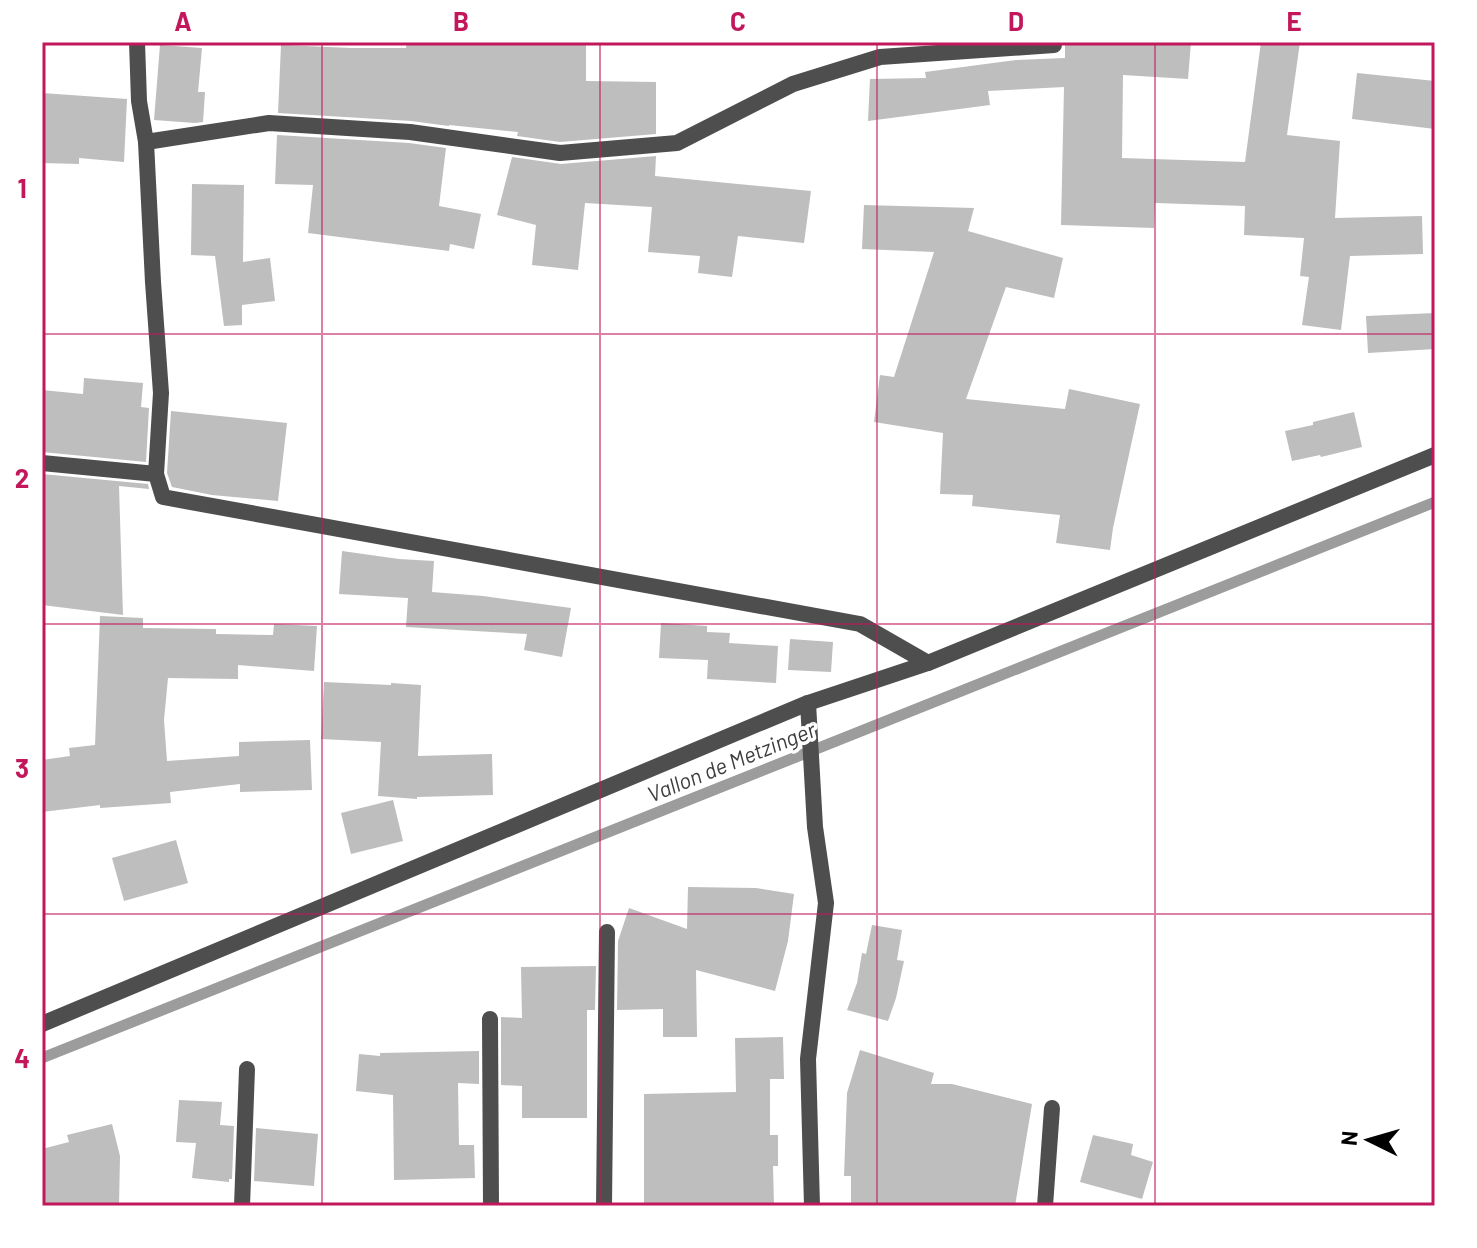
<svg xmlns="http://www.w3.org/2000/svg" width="1477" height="1248" font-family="Barlow,sans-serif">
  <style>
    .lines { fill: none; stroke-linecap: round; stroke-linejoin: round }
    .stream { stroke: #9c9c9c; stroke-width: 11 }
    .building { fill: #bebebe }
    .minor { stroke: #4e4e4e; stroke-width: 16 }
    .grid { fill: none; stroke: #c2185b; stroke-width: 2; stroke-opacity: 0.55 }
    .labels { text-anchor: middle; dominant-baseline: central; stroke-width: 7; stroke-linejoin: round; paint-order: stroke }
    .water-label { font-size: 22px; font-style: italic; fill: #3d3d3d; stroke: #fff }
    .neatline { fill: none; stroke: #c2185b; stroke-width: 3 }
    .grid-label { font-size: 26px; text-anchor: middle; font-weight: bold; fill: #c2185b }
  </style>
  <rect width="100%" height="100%" fill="#fff"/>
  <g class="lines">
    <path class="stream" d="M42,1058L1435,502"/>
  </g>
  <g class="building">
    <path d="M407,42H586V81L656,82V134L560,142L517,136L518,132L449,125V126L411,121L278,113L281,45L351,48H406Z"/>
    <path d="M1065,42H1191L1188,79L1123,75L1122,158L1245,162L1261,42H1300L1287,135L1340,141L1335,218L1422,216L1423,254L1350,256L1341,330L1302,325L1309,277L1300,276L1304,238L1244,235L1245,206L1155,203L1154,228L1061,225L1064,87L988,91L990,105L868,121L870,79L926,78L925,72L1016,60L1065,58Z"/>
    <path d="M160,45L202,48L198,92H205L203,122L195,123L154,120Z"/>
    <path d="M1357,73L1435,81V129L1352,119Z"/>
    <path d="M42,93L127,99L124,162L79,158V164L42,163Z"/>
    <path d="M277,135L409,143L446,148L439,206L481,214L474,249L450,244L449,251L308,233L313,185L275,184Z"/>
    <path d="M656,156L655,176L811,191L804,243L738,236L732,277L698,273L700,256L648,252L652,207L585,203L578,270L532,265L536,225L497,215L512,157L561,164Z"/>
    <path d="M192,184L244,185L243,262L270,258L275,301L242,305V325L224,326L215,256L191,255Z"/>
    <path d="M864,205L974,208L968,231L1063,258L1054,298L1006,287L966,399L1065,409L1069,389L1140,404L1113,528L1110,550L1056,543L1060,515L972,506L973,495L940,494L943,433L874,422L880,375L894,377L934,252L862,249Z"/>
    <path d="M1435,313V349L1368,353L1366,316Z"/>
    <path d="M84,378L143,383L141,407L149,408L146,462L42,452V390L83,394Z"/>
    <path d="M171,411L287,423L278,501L212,495L172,487L167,473Z"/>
    <path d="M1354,412L1362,447L1321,457L1320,455L1292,461L1285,431L1313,425V422Z"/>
    <path d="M42,474L148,484L149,489L119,486L123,615L42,605Z"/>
    <path d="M342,551L399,559L434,561L432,592L483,596L571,608L562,657L524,650L527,634L406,627L408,598L339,594Z"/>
    <path d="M100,616L143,618V628L216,629V634L273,635L274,624L317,626L314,671L238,665V679L168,678L164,720L167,761L239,756V742L310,740L312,790L240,792V784L170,792L171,803L100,808V805L42,812V760L70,756L69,748L95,745Z"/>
    <path d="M661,623L707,626V632L730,633L729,643L778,646L776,683L707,679L708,660L659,658Z"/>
    <path d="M790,639L833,642L831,672L788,670Z"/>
    <path d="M324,682L391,685V683L421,685L418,756L492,754L493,795L417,797V799L378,796L381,742L321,739Z"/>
    <path d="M393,800L403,841L351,854L341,813Z"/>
    <path d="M176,840L188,883L124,901L112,858Z"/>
    <path d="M688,887L756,888L794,894L788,941L775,991L696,970L697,1037H663V1009L617,1010L618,941L629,908L687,929Z"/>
    <path d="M872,925L902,930L897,960L904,961L896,998L888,1021L847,1010L857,983L862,953L866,954Z"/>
    <path d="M596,966L595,1010H587V1118H522V1086L501,1085V1017L522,1018L521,967Z"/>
    <path d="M783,1037L784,1079H770V1135H778V1166H773L774,1206H644V1094L736,1092L735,1038Z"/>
    <path d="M860,1050L934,1073L931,1084H952L1032,1104L1015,1206H851V1176H844L847,1093Z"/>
    <path d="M479,1051V1084L458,1083L459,1145H474L475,1178L394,1180L393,1095L356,1091L359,1054L380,1056V1053Z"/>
    <path d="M179,1100L222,1102L220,1125L234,1126L232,1179H229V1182L192,1178L196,1143L176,1142Z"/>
    <path d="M112,1124L120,1156L119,1206H42V1149L69,1142L67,1135Z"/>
    <path d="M256,1128L318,1134L314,1186L254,1181Z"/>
    <path d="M1093,1135L1133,1144L1131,1155L1153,1162L1142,1199L1080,1182Z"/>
  </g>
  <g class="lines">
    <g class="minor">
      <path d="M137,42L139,101L146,142L153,282L161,393L156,474"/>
      <path d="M146,142L269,123L410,132L560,153L677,143L793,84L880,57L1054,45"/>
      <path d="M42,463L156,474L163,497L860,624L928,663"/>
      <path d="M808,703L815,827L826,903L808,1059L812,1206"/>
      <path d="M490,1019L491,1206"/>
      <path d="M42,1024L808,703L928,663L1435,455"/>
      <path d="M242,1206L247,1069"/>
      <path d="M604,1206L607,932"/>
      <path d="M1045,1206L1052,1108"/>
    </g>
  </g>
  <path class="grid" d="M322,42V1206M600,42V1206M877,42V1206M1155,42V1206M42,334H1435M42,624H1435M42,914H1435"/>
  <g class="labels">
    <g class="water-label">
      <text transform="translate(731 761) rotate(-22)">Vallon de Metzinger</text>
    </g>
  </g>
  <rect width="1477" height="1248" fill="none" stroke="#ffffff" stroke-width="88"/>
  <g transform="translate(1369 1140) rotate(275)" stroke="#ffffff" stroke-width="6" paint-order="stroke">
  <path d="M0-6L14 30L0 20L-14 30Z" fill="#000000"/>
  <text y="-12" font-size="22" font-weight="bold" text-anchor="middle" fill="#000000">N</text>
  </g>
  <rect x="44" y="44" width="1389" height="1160" class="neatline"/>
  <g class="grid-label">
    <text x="183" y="31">A</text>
    <text x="461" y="31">B</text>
    <text x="738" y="31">C</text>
    <text x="1016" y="31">D</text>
    <text x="1294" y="31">E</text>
    <text x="22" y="198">1</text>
    <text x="22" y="488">2</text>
    <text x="22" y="778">3</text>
    <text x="22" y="1068">4</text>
  </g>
</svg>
